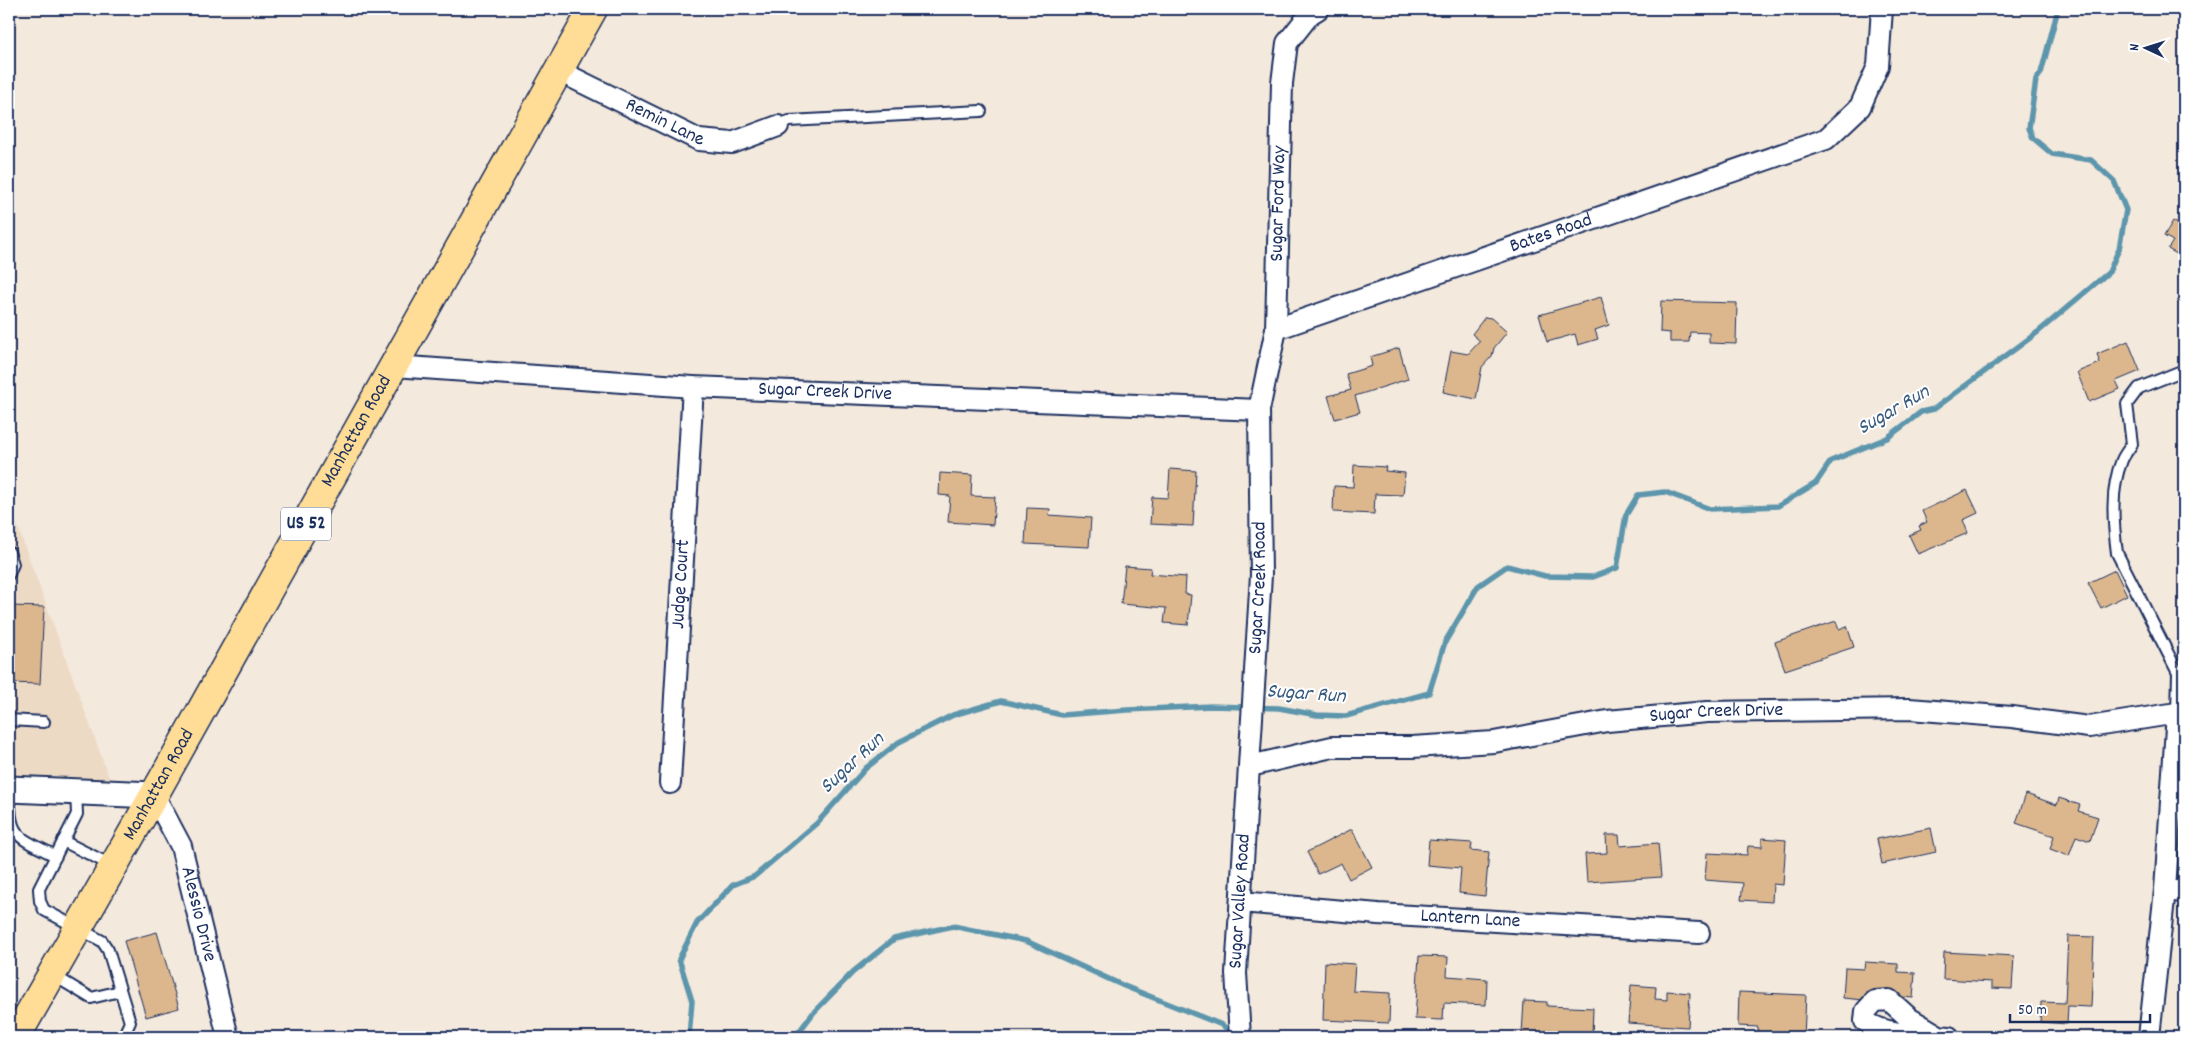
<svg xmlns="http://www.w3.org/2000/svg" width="2193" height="1046" font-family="Dekko,sans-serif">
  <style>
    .built { fill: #eddac5 }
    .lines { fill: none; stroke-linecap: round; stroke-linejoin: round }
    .stream { stroke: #5d96ac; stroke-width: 5.5 }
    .building { fill: #dcb78e; stroke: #1b2f5e }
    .service-casing { stroke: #1b2f5e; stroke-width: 14 }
    .minor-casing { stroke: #1b2f5e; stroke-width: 24 }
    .tertiary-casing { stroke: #1b2f5e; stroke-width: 29 }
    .primary-casing { stroke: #1b2f5e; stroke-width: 31 }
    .service { stroke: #fff; stroke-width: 10 }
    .minor { stroke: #fff; stroke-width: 20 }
    .tertiary { stroke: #fff; stroke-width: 25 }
    .primary { stroke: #ffdd96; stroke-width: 28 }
    .labels { text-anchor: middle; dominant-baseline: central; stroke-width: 4; stroke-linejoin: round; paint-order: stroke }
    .shield { fill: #fff; stroke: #5f6d8e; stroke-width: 1 }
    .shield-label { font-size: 19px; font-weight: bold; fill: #1b2f5e }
    .street-label { font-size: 20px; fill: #1b2f5e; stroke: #fff }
    .water-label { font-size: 21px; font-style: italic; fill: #365a7e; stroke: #fff }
  </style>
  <rect width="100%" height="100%" fill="#f4e9dd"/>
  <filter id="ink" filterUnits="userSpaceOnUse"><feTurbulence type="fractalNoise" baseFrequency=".02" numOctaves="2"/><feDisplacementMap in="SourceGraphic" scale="10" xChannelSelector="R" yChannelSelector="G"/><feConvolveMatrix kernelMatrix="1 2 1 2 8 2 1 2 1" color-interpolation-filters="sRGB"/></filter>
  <g filter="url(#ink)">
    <path class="built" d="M9,503L114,791L9,786Z"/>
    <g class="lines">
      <g class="stream">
        <path d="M689,1037L692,1001L679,959L697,923L733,885L755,876L817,823L866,768L899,742L953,715L1001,701L1062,715L1127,710L1212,706L1279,708L1317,715L1346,716L1429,693L1445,642L1478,586L1507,566L1545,576L1593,577L1617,568L1626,515L1638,495L1665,492L1710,509L1778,506L1816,483L1831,461L1887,438L1921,412L1934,409L2038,332L2109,272L2119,249L2126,210L2114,181L2091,160L2052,154L2033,138L2029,128L2036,80L2041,73L2058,9"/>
        <path d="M795,1037L814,1012L853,972L894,939L953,926L1026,941L1124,986L1222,1025L1226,1028"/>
      </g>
    </g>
    <g class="building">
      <path d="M2173,221L2183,227L2184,224V258L2168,249L2173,241L2164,236Z"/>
      <path d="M1601,297L1609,325L1595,330L1598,339L1578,345L1575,334L1547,342L1539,315Z"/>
      <path d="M1661,301L1737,303L1736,344L1709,343V333L1690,332L1689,342H1670V333L1660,332Z"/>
      <path d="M1485,317L1491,318L1507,332L1494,348L1492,356L1482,367L1476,399L1443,392L1451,351L1468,354L1480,341L1472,334Z"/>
      <path d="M2128,341L2140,371L2116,381L2120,389L2089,402L2077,372L2100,363L2097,354Z"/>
      <path d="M1399,348L1408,379L1355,396L1360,412L1335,419L1328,396L1351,390L1346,374L1372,366L1370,357Z"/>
      <path d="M1354,465L1386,467L1385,471L1405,473L1403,495L1375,494L1374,514L1333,512L1334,486L1353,487Z"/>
      <path d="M1170,469L1196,471L1193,526L1150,524L1152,497L1168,498Z"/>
      <path d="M940,473L972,475L971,496L995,497L993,525L948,522L950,496L939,495Z"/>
      <path d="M1967,490L1978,513L1963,520L1968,533L1918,554L1909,535L1921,530L1919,526L1927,522L1922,511Z"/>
      <path d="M1027,508L1050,509L1049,515L1091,518L1089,547L1025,544Z"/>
      <path d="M1125,566L1151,568L1150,574L1186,577L1185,594L1191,595L1188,625L1164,623L1166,608L1121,604Z"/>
      <path d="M2115,570L2127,595L2101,608L2088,583Z"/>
      <path d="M9,606L44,607L40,684L9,683Z"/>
      <path d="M1836,621L1839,629L1847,626L1854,647L1785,670L1775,642Z"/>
      <path d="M2026,794L2057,805L2059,798L2080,805L2078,811L2098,817L2090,841L2076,836L2069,856L2050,849L2054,836L2016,823Z"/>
      <path d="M1931,828L1936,852L1882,864L1877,839Z"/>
      <path d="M1352,829L1372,867L1349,879L1341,863L1318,874L1307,852Z"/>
      <path d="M1606,835H1619L1620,846L1658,843L1661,877L1587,882L1585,854L1607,853Z"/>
      <path d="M1762,838L1786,840L1783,885L1773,884L1772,902L1741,900L1743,883L1705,880L1707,853L1747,855L1748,846L1762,847Z"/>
      <path d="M1429,840L1472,843L1471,850L1489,852L1485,896L1459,893L1461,868L1427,865Z"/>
      <path d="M157,932L179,1008L146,1017L124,941Z"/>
      <path d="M2068,936L2094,937L2091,1007L2068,1006L2067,1024L2040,1022L2041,1002L2065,1003Z"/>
      <path d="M1944,952L2014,956L2012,989L1992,988V982L1943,979Z"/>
      <path d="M1419,956L1448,957L1447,976L1487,979L1486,1005L1444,1003L1443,1020L1415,1019Z"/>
      <path d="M1325,962L1355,964L1353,991L1390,993L1389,1023L1323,1020Z"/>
      <path d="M1865,962L1898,964V972L1915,973L1913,998L1865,994L1864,1000L1843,998L1845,968L1864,969Z"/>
      <path d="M1631,985L1656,987L1655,999L1667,1000V991L1690,993L1688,1027L1628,1023Z"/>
      <path d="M1739,992L1806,995L1804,1037H1758V1027L1738,1026Z"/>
      <path d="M1524,1001L1547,1002V1006L1593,1008L1592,1037H1541V1035L1522,1034Z"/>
    </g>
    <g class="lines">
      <defs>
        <g id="service">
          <path d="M778,126L789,121L981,111"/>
          <path d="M9,552L13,564L9,574"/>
          <path d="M2177,713L2178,673L2117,553C2113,523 2110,489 2122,460C2124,455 2129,449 2132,444L2127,404L2139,388L2179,372"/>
          <path d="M9,720L44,722"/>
          <path d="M10,789C9,837 15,836 56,856"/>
          <path d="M76,792L77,814L39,889L40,901L44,910L102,941L108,950L130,1022L123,1037"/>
          <path d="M63,841L113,866"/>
          <path d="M53,975L91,998L120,991"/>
        </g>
        <g id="minor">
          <path id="s1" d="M557,70L699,140L732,143L778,126"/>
          <path id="s2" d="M1276,329L1826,139L1860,107L1878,66L1882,9"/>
          <path id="s3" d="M394,366L693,387L1259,410"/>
          <path id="s4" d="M1250,766L1332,747H1412L1494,742L1607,721L1707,712L1909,709L2012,717L2089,727L2177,713L2184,710"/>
          <path id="s5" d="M670,783L693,387"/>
          <path id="s6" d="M154,795L181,846L228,1037"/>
          <path d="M2165,890L2184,892"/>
          <path id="s7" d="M1241,902L1378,914L1699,933"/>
          <path d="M1939,1036L1909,1018L1889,1000L1875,1001L1866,1011L1865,1021C1885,1036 1924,1035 1949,1037"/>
          <path id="s8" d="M1240,1037L1236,973L1261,575L1259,410L1276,329L1282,83L1287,43L1310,14L1318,9"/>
          <path d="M2149,1037L2165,890L2177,713"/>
        </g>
        <path id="tertiary" d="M9,789L154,795"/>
        <g id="primary">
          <path id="s9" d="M16,1037L154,795L593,9"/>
        </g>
      </defs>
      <use href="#service" class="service-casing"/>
      <use href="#minor" class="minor-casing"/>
      <use href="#tertiary" class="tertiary-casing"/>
      <use href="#primary" class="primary-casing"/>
      <use href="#service" class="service"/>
      <use href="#minor" class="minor"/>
      <use href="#tertiary" class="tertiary"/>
      <use href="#primary" class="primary"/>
    </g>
  </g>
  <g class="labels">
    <rect class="shield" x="281" y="507.5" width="50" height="33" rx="4"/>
    <g class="shield-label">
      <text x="306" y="524">US 52</text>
    </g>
    <g class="street-label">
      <text stroke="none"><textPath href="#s1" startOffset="120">Remin Lane</textPath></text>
      <text stroke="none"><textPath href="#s8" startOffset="836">Sugar Ford Way</textPath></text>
      <text stroke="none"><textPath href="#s2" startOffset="291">Bates Road</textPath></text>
      <text stroke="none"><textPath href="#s3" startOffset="432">Sugar Creek Drive</textPath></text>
      <text stroke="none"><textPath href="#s9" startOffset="695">Manhattan Road</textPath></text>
      <text stroke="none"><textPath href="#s5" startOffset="199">Judge Court</textPath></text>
      <text stroke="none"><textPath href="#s8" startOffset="450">Sugar Creek Road</textPath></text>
      <text stroke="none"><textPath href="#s4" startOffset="471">Sugar Creek Drive</textPath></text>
      <text stroke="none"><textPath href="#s9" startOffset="290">Manhattan Road</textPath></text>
      <text stroke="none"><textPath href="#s8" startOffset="136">Sugar Valley Road</textPath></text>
      <text stroke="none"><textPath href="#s6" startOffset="128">Alessio Drive</textPath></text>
      <text stroke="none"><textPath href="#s7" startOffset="230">Lantern Lane</textPath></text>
    </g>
    <g class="water-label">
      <text transform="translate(1894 411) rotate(-30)">Sugar Run</text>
      <text transform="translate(1306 695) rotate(4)">Sugar Run</text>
      <text transform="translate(853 764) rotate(-43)">Sugar Run</text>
    </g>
  </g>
  <rect width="2193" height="1046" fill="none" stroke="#fff" stroke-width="30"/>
  <rect x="15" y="15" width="2163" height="1016" fill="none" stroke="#1b2f5e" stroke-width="2" filter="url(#ink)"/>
  <g transform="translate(2146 48) rotate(274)" stroke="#ffffff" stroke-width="4" paint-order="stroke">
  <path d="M0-4L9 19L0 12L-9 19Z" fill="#1b2f5e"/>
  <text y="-8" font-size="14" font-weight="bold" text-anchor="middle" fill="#1b2f5e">N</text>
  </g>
  <path d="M2010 1014v8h140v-8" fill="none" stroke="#1b2f5e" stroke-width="2.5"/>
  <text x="2018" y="1014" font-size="15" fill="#1b2f5e" stroke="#ffffff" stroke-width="4" paint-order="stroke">50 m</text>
</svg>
